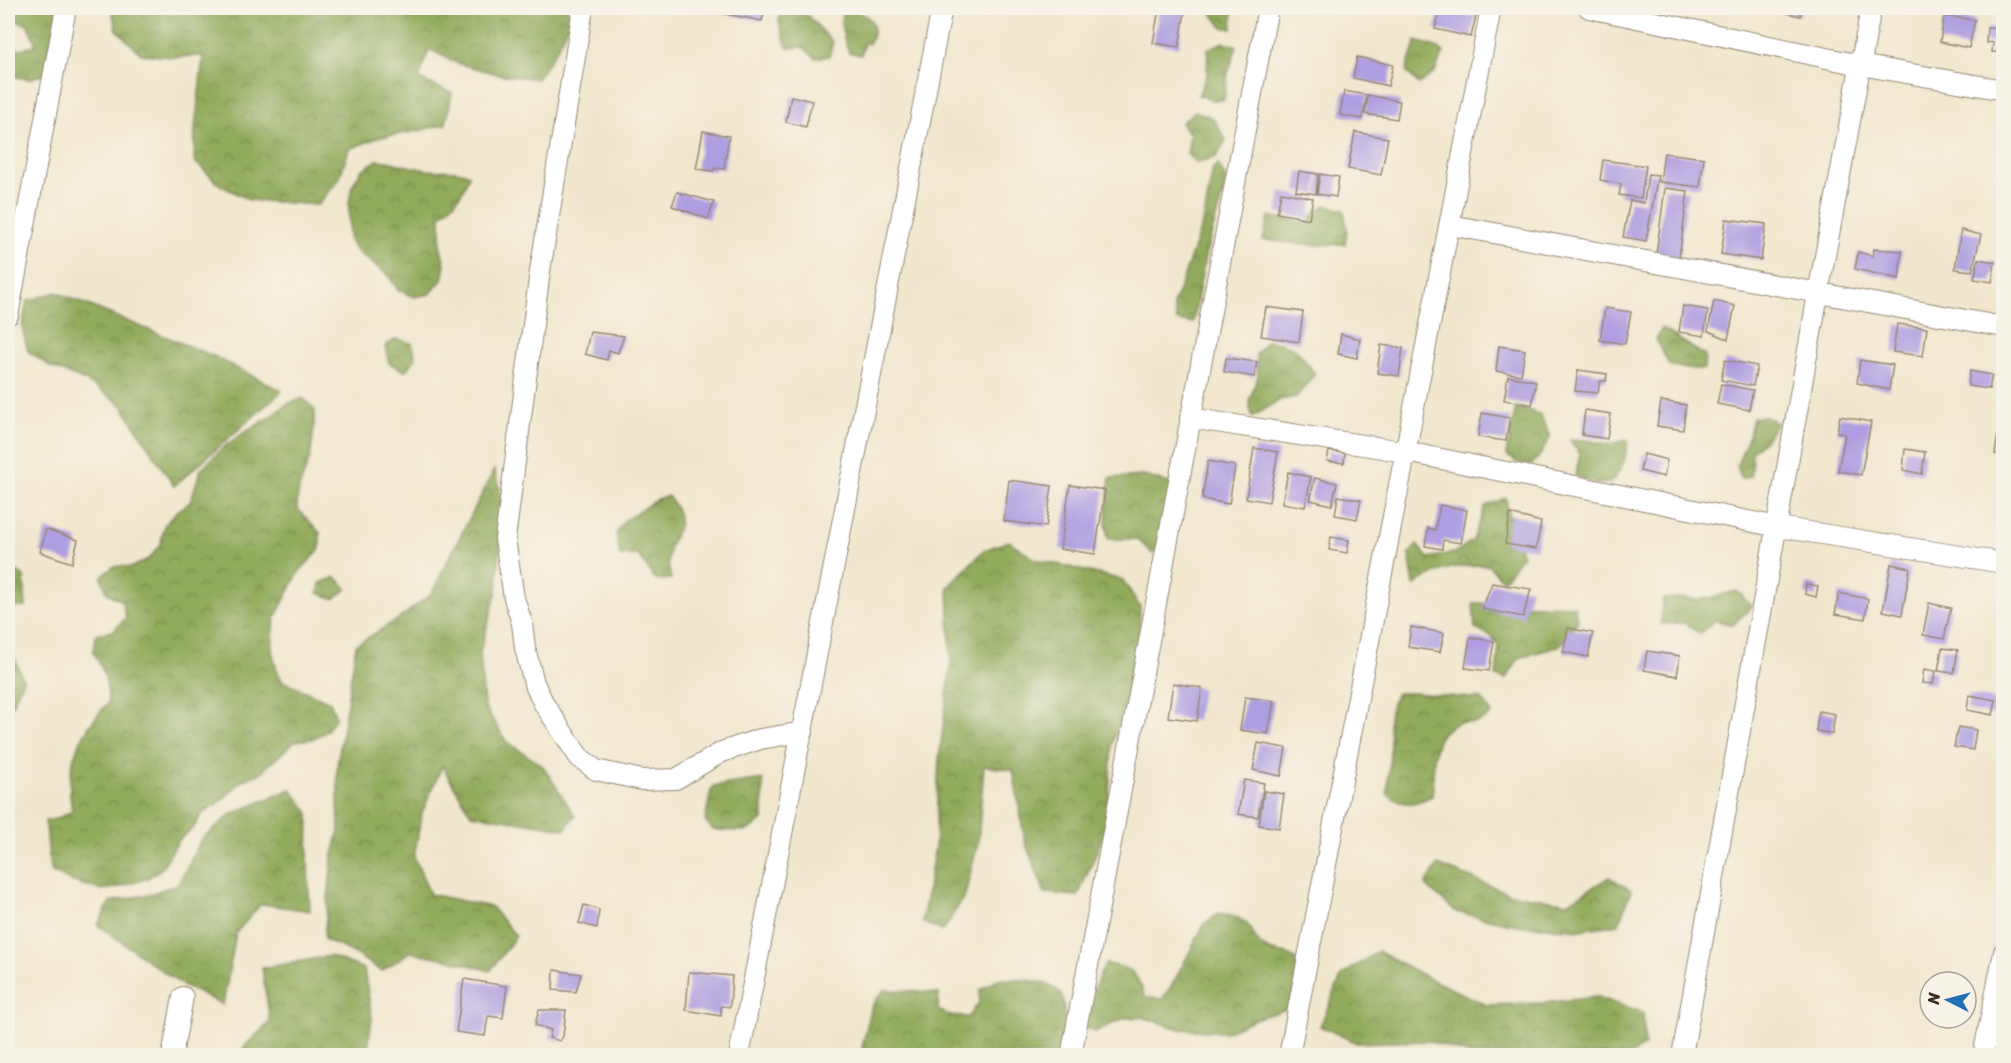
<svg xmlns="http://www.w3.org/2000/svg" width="2011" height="1063" font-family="Sriracha,sans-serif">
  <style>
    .forest { fill: url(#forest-crowns); stroke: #666a3c; stroke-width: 1.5 }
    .building { fill: #ae9de0 }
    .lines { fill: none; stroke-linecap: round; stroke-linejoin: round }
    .street-casing { stroke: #968876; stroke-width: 22 }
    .street { stroke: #fff; stroke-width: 20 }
  </style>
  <defs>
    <pattern id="forest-crowns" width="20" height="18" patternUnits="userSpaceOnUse" patternTransform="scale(1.5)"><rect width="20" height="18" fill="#91aa5b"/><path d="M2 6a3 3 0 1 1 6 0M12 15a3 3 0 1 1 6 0" fill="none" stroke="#788b4b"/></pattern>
  </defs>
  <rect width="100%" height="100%" fill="#f7f3e8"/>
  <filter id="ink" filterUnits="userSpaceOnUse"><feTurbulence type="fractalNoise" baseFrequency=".0167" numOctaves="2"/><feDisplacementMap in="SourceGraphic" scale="12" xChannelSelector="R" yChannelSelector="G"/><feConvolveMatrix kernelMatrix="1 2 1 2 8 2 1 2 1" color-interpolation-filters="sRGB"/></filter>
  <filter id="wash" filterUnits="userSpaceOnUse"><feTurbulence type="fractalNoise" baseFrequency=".008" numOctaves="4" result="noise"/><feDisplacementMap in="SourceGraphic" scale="24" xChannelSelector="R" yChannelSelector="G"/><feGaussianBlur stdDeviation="1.35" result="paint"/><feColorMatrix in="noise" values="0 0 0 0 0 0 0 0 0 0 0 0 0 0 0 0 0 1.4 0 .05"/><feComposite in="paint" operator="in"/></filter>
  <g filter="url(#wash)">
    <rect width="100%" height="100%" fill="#f1e7ce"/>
    <g class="forest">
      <path d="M9,8H58L46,73L30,79L8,76V47L21,49L36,45L28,25L16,21Z"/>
      <path d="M111,8H574C567,35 553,56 537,79L502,75L459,64L429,49L419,79L452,93L446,124L413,132L380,137L349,149L339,179L318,205L249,200L220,185L194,161L195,128L203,56L172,57L141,54L117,30Z"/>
      <path d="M782,8C786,8 792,7 797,8C806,11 824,34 833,42L829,56L815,58L803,47L787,48L779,21Z"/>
      <path d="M845,8C866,12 881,21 869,44L864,43L861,55L849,52C844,40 837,19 845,8Z"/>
      <path d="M1208,8H1230L1233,11L1232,29L1222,27Z"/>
      <path d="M1416,41L1436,47L1444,52L1434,73L1419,84L1406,71Z"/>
      <path d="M1223,42L1237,46L1228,73L1224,100H1212L1198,95L1207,75L1208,49Z"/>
      <path d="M1195,111L1213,118L1226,140L1216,157L1196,163L1187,154L1190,134L1181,123Z"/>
      <path d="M377,160C395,161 410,168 427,170C442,172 456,168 469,175C463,195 456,202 441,215V249L445,264L442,280L430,294L414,297L398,290L388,275L361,255L349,241V203L352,186L361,171Z"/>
      <path d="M1218,164L1226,179L1223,194L1205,256L1193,323L1177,321L1173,304L1180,288L1204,218L1213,168Z"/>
      <path d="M1325,205L1344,210L1347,229L1345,244L1315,245L1263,240L1269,216L1309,223L1313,215Z"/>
      <path d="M56,292L213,356L282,391L174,486L121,404L86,381L51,367L28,351L22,327L27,301Z"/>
      <path d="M1662,328L1705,356L1704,369H1687L1669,365L1656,339Z"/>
      <path d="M396,339L412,343L416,358L405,371L389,363L385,346Z"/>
      <path d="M1267,341C1298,345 1298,350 1315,374L1296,397L1280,400L1252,417L1249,401L1258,376L1256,354Z"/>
      <path d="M303,398L315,410C314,426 313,442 310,457C304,478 297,485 297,508L320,533V549L299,572L275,618L272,650L276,667L282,681L330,702L336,717L327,731L312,739L295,741L259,774L243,780L218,804L203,812L194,827L179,840L161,869L148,878L116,888L100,890L68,880L52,872C46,853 49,840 45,821L56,819L72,811C64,766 78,736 108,703C108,683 104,669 93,652L96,634L113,631L126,618L122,601L107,593L101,577L114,566L133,567L150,558L161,543L164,526L175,513L190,502L201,469L226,445L242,434L272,416L287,404Z"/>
      <path d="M1516,407L1540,414L1550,437L1540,455L1531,466L1517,462L1506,455Z"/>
      <path d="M1764,416L1777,423L1765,440L1752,451L1751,476L1741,479L1737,465L1749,435L1753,418Z"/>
      <path d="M1570,440H1585L1609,444L1628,440C1625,460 1624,468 1610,483L1596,484L1575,476L1580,455Z"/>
      <path d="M494,470L503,500L497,591L480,652L484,706L506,741L543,766L575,816L565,829L471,814L442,766L422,813L414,857L430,894L491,907L516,936L490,971L447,959L410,952L382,971L352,952L324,939L332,859L339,831L337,766L356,645L397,620L431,594Z"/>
      <path d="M1144,476L1173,484L1171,523L1153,554L1137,539H1108L1106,521L1110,478Z"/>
      <path d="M668,496C693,529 669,529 668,559C668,565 670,573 671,579L656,580L638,555L620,556L616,534L625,520L659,498Z"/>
      <path d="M1506,498L1512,535L1523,555L1503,581L1488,565C1457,565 1440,568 1414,585L1409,554L1417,545L1428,558L1454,553L1473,540L1485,506Z"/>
      <path d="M1009,541L1035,559L1123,580L1140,607L1139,658L1112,745L1107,827L1078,896L1045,893L1025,842L1013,770L984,766L978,843L965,895L943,931L922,922L935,847L939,759L951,665L948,587L984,550Z"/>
      <path d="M8,563L24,577L26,607H8Z"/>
      <path d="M336,577L347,589L334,599L318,593L320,583Z"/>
      <path d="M1737,591L1752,606L1733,625L1715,620L1700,634L1685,623L1661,624L1663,599L1678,598L1700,600Z"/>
      <path d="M1473,603L1574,606L1578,621L1559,646L1519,658L1506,679L1496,676L1499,647L1490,635L1475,629Z"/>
      <path d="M11,649L23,680L10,710H8V650Z"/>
      <path d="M1397,693H1414L1482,699L1492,714C1487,717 1481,722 1476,723C1470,724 1463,721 1457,723C1426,735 1436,770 1432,796C1413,805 1404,807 1387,794C1388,778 1390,761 1390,745C1390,721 1385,718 1397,693Z"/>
      <path d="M763,779V820L747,831L713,830L705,820L711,791L714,786Z"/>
      <path d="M291,789L309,813L308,867L310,911L261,904L236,933L223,1005L181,984L98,925L110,902L150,894L178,884L201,840L230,815Z"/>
      <path d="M1438,865L1508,893L1568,903L1609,877L1631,890L1619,924L1581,930L1517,925L1456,912L1425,885Z"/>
      <path d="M1219,914C1262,918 1244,938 1269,950C1274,952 1279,952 1283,953C1289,954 1294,959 1299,963L1290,1008L1258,1018L1225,1032L1180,1029L1142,1017L1124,1018L1095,1032L1079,1026L1069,1012L1075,995L1092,992L1105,964C1133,967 1136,972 1145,997L1162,999L1172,985L1205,923Z"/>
      <path d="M1378,951L1428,978L1487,1005L1541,1003L1597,997L1643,1012L1645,1046L1630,1055H1471L1429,1041L1357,1043L1320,1026L1342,975Z"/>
      <path d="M330,956L364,969L372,1018L367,1055H239L245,1046L270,1022L262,968Z"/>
      <path d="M998,979C1016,980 1057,977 1063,1000C1066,1014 1064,1038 1064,1053L1067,1055L860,1056L872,1005L884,990L920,991L939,994L938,1010L951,1016L969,1017L979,1002L980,990Z"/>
    </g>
    <g id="blocks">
      <g class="building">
        <path d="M694,8H765L762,21Z"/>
        <path d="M1159,8L1185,11L1179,47L1153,43Z"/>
        <path d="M1788,8H1801L1800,16L1787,13Z"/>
        <path d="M1440,9L1476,16L1471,37L1435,29Z"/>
        <path d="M1944,16L1975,20L1969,48L1940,42Z"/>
        <path d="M1987,28L2004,29V53L1992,52L1993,42L1986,43Z"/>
        <path d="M1357,57L1393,65L1388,86L1353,78Z"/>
        <path d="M1344,91L1367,95L1362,119L1340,115Z"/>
        <path d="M1368,95L1400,101L1397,119L1365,114Z"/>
        <path d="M791,96L812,101L806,127L786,122Z"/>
        <path d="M703,131L729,136L724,169L715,168L713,171L696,169Z"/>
        <path d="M1355,132L1388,138L1381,175L1348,169Z"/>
        <path d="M1664,153L1704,158L1700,187L1660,182Z"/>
        <path d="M1603,160L1646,166L1641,198L1619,195L1621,184L1600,180Z"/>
        <path d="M1299,171L1318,174L1316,194L1296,191Z"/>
        <path d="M1320,174L1339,177L1336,197L1317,194Z"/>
        <path d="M1648,174L1658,175L1646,241L1623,237L1630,200L1644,203Z"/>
        <path d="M1665,188L1688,191L1679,258L1656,255Z"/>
        <path d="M677,192L714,202L708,219L672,206Z"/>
        <path d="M1281,192L1313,198L1309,219L1277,213Z"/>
        <path d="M1726,219L1766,224L1761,260L1721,254Z"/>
        <path d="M1961,230L1981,235L1972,271L1955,269Z"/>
        <path d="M1874,249L1902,251L1899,279L1855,269L1858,252L1873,256Z"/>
        <path d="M1978,259L1995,262L1992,282L1974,279Z"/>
        <path d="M1714,301L1735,306L1728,339L1708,331Z"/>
        <path d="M1683,306L1708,310L1704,336L1679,332Z"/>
        <path d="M1266,307L1303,312L1299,342L1261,336Z"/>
        <path d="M1605,308L1631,312L1625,344L1600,340Z"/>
        <path d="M1897,324L1927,328L1923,356L1893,352Z"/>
        <path d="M590,332L624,336L618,353L609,350L607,360L585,354Z"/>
        <path d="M1341,334L1360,339L1357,358L1338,354Z"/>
        <path d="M1381,345L1403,348L1399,376L1377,373Z"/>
        <path d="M1499,346L1525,350L1521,375L1496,371Z"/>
        <path d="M1226,358L1257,362L1254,377L1224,372Z"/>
        <path d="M1725,360L1757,366L1753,386L1721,380Z"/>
        <path d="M1860,360L1893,365L1889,390L1857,383Z"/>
        <path d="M1578,370L1607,374L1606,381H1600L1598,393L1575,391Z"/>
        <path d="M1970,371L1992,375L1989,389L1968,386Z"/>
        <path d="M1508,376L1536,381L1532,405L1504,400Z"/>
        <path d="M1721,384L1753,390L1749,410L1717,404Z"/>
        <path d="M1661,401L1686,405L1683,430L1657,426Z"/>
        <path d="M1585,410L1611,414L1607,439L1582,435Z"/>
        <path d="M1482,413L1510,418L1506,441L1478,437Z"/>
        <path d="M1840,416L1871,422L1861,475L1838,471L1845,434L1837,432Z"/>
        <path d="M1998,434H2004V455L1995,454Z"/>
        <path d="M1254,448L1278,452L1269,502L1246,498Z"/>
        <path d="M1905,449L1925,452L1922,474L1903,470Z"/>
        <path d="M1329,451L1345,453L1344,463L1327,461Z"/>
        <path d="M1644,454L1667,460L1664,477L1640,471Z"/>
        <path d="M1208,461L1235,466L1229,504L1202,499Z"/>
        <path d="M1288,472L1311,477L1305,507L1282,503Z"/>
        <path d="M1315,478L1337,483L1332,505L1310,500Z"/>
        <path d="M1009,480L1052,486L1046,527L1004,521Z"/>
        <path d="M1070,485L1105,490L1095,554L1060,549Z"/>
        <path d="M1338,496L1361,500L1357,519L1335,515Z"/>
        <path d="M1440,505L1467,510L1461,543L1443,540L1442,549L1425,546L1428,528L1435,530Z"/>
        <path d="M1510,514L1541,522L1536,549L1505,544Z"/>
        <path d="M46,529L78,540L72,563L40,552Z"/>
        <path d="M1331,537L1349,540L1347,553L1329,550Z"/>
        <path d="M1891,564L1910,568L1902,615L1883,611Z"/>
        <path d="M1492,583L1531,589L1523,617L1482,609Z"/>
        <path d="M1806,584L1818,586L1816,597L1805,594Z"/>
        <path d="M1839,593L1868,599L1865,619L1835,614Z"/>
        <path d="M1929,603L1951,608L1944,639L1923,635Z"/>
        <path d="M1411,627L1444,633L1440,652L1408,647Z"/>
        <path d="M1568,628L1593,633L1588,657L1563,652Z"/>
        <path d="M1470,638L1494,641L1489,671L1465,668Z"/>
        <path d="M1942,648L1958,650L1954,673L1938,671Z"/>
        <path d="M1647,651L1680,656L1677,676L1644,670Z"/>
        <path d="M1924,669L1936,671L1933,684L1922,683Z"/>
        <path d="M1173,683L1202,688L1197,721L1168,717Z"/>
        <path d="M1969,695L1996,700L1993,715L1967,710Z"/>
        <path d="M1245,697L1274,701L1268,734L1240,730Z"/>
        <path d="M1819,711L1835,714L1832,734L1816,731Z"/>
        <path d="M1958,727L1976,730L1973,750L1954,747Z"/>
        <path d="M1258,743L1286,748L1281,776L1253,770Z"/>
        <path d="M1244,780L1264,783L1258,817L1238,814Z"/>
        <path d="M1264,791L1284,794L1279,828L1259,825Z"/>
        <path d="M584,905L599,910L597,928L579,923Z"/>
        <path d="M554,970L581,974L576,992L553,990Z"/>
        <path d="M689,972L732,976L730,1007L721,1006V1016L686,1010Z"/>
        <path d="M464,979L507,986L503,1018L488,1016L485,1036L456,1032Z"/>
        <path d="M539,1010H566L563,1036L560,1041L549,1038L551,1030L535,1025Z"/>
      </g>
    </g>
  </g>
  <g filter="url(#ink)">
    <use href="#blocks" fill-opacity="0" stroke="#968876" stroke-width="1.5"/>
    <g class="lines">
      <defs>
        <g id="street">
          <path d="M583,8L540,271L505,539L514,598L522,623L525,648L534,683L544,704L579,757L596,770L642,780L676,779L722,752L760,739L803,732"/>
          <path d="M1589,8L1860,65L2004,90"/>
          <path d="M1450,225L2004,327"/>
          <path d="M8,315L66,8"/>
          <path d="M1190,418L1407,452L1778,527L2004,563"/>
          <path d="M172,1056L183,997"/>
          <path d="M739,1056L942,8"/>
          <path d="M1071,1056L1268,8"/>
          <path d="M1289,1056L1491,8"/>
          <path d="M1682,1056L1818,294L1871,8"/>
          <path d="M1983,1056L2004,952"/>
        </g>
      </defs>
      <use href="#street" class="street-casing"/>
      <use href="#street" class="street"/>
    </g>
  </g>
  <rect width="2011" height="1063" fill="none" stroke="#f7f3e8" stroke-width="30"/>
  <g transform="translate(1948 1000) rotate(276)"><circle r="28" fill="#f7f3e8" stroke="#aca397" stroke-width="1.5"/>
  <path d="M0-4.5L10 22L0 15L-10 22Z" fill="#1f6fb2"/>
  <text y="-9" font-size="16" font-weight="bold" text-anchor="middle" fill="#3b2a1e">N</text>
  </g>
</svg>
